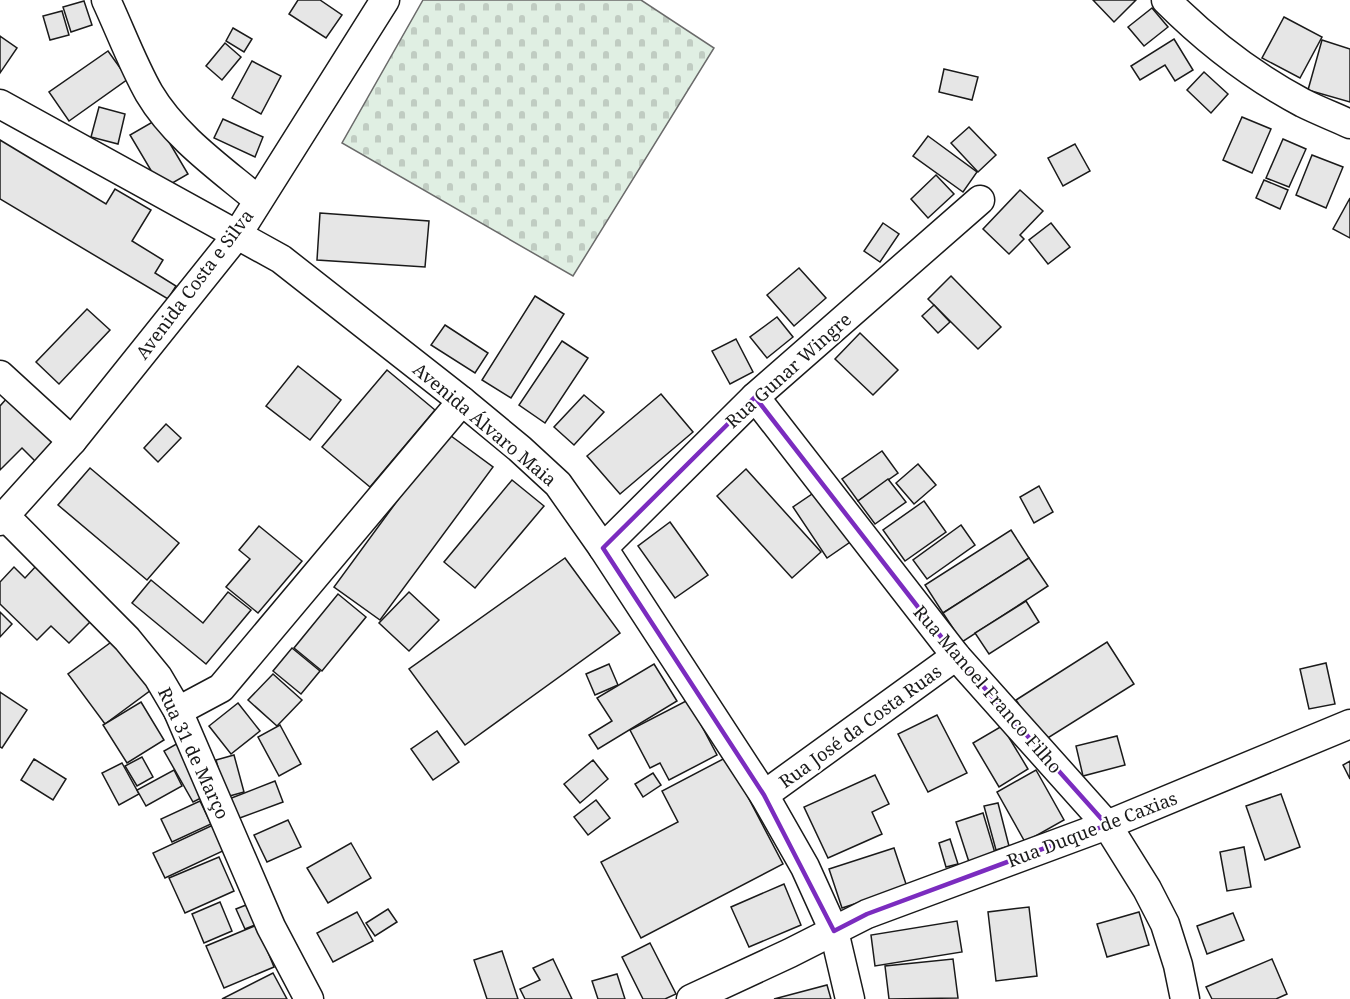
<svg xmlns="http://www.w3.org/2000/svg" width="1350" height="999" font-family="'Noto Serif',serif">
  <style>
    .cemetery { fill: url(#cemetery-stones); stroke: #6a6a6a; stroke-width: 1.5 }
    .building { fill: #e6e6e6; stroke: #1a1a1a; stroke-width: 1.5 }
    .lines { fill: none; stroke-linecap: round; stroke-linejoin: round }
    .minor-casing { stroke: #1a1a1a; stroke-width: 31 }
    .minor { stroke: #fff; stroke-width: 28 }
    .marked { fill: none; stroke: #7b2cbf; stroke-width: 4.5; stroke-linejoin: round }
    .labels { text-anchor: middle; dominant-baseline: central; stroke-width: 4.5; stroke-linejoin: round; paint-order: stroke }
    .street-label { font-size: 18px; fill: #1a1a1a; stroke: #fff }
  </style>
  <defs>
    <pattern id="cemetery-stones" width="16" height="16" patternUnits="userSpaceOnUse" patternTransform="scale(1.5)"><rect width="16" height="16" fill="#e0efe3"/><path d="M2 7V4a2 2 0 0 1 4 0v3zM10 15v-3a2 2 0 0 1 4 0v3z" fill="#c0ccc2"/></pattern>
  </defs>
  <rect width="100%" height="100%" fill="#fff"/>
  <path class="cemetery" d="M423,0H641L714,48L573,276L342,143Z"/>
  <g class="building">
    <path d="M298,0H320L342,15L326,38L289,14Z"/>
    <path d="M1093,0H1136L1114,22Z"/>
    <path d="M84,1L92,25L71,32L63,7Z"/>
    <path d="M1152,8L1168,27L1144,46L1128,27Z"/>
    <path d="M62,11L69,35L50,40L43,16Z"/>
    <path d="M1284,17L1322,37L1300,78L1262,58Z"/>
    <path d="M233,28L252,39L244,52L226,41Z"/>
    <path d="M0,36L17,48L0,73Z"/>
    <path d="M1174,39L1193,70L1175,81L1165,65L1140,80L1131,66Z"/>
    <path d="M1322,40L1350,49V102L1308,90Z"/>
    <path d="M225,43L241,57L222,80L206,66Z"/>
    <path d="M108,51L128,79L69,121L49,92Z"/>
    <path d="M252,61L281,76L261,114L232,98Z"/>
    <path d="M944,69L978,77L972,100L939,92Z"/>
    <path d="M1204,72L1228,94L1211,113L1187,90Z"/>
    <path d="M99,107L125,114L118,144L91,137Z"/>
    <path d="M1242,117L1271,129L1252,173L1223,160Z"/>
    <path d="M223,119L263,137L255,157L214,138Z"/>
    <path d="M156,120L188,174L162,189L130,135Z"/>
    <path d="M969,127L996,155L978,172L951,143Z"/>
    <path d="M928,136L977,172L963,192L913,156Z"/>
    <path d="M1283,139L1306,149L1289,187L1266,178Z"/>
    <path d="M0,140L106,204L115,189L151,210L132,241L163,260L155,273L176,286L168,299L0,199Z"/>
    <path d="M1075,144L1090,171L1063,186L1048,158Z"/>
    <path d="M1312,155L1343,167L1326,208L1296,195Z"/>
    <path d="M936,175L954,194L928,218L911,199Z"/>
    <path d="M1264,180L1288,190L1280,209L1256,198Z"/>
    <path d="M1020,190L1043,211L1020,235L1024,239L1009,254L983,229Z"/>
    <path d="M1350,198V238L1333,229Z"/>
    <path d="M320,213L429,221L425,267L317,260Z"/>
    <path d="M883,223L899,234L880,262L864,251Z"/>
    <path d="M1051,223L1070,247L1048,264L1029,240Z"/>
    <path d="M799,268L826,298L794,326L767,295Z"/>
    <path d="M951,276L1001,327L978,349L928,299Z"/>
    <path d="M535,296L564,314L511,398L482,380Z"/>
    <path d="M934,305L950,322L938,333L922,316Z"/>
    <path d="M87,309L110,330L59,384L36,362Z"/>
    <path d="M777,317L793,337L767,358L750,337Z"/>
    <path d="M445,325L488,353L475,373L431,345Z"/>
    <path d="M860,333L898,370L873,395L835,359Z"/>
    <path d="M736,339L753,372L730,384L712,351Z"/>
    <path d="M562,341L588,358L545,423L519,405Z"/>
    <path d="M298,366L341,400L310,440L266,406Z"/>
    <path d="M387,370L435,410L370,487L322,447Z"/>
    <path d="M661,394L693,432L620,494L587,456Z"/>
    <path d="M584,395L604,412L574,445L554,427Z"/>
    <path d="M8,397L54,442L35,461L22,448L0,470V406Z"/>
    <path d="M166,424L181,438L158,462L144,448Z"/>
    <path d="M447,433L493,467L380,620L334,587Z"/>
    <path d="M882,451L898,473L858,501L842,479Z"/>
    <path d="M918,464L936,485L914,504L896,483Z"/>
    <path d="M90,468L179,543L147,580L58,505Z"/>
    <path d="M746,469L821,552L792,578L717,496Z"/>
    <path d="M888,479L906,502L875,524L858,501Z"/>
    <path d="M512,480L544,506L475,588L444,562Z"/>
    <path d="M1039,486L1053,512L1034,523L1020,497Z"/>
    <path d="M821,488L856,538L827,558L793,507Z"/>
    <path d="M924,501L946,532L905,561L883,530Z"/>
    <path d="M670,522L708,575L675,598L638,546Z"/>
    <path d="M961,525L975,545L927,579L913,560Z"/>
    <path d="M259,526L302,561L258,613L226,587L250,559L239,550Z"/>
    <path d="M1011,530L1029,558L943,613L925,585Z"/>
    <path d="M565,558L620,633L465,745L409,669Z"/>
    <path d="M1029,558L1048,586L962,642L943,613Z"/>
    <path d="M37,565L92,620L69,643L51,626L37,640L0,604V582L14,567L25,578Z"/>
    <path d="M151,580L203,623L228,592L251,610L206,664L132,603Z"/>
    <path d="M409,592L439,620L409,651L379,623Z"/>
    <path d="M338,594L366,617L322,671L294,648Z"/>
    <path d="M1026,601L1039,622L989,654L975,633Z"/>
    <path d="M0,612L12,624L0,637Z"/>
    <path d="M114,640L151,690L105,724L68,674Z"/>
    <path d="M1107,642L1134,684L1043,741L1016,700Z"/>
    <path d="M292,648L320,671L301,694L273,671Z"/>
    <path d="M1326,663L1335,704L1309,709L1300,669Z"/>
    <path d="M609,664L618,685L595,695L586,674Z"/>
    <path d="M654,664L677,701L598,749L589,735L612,721L597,698Z"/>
    <path d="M273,674L302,700L277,726L248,700Z"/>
    <path d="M0,692L27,710L2,748L0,747Z"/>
    <path d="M688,700L717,755L669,780L660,763L650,768L630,730Z"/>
    <path d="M141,702L164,740L127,763L103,725Z"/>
    <path d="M238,703L260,731L231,754L209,726Z"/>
    <path d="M937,715L967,773L928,792L898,734Z"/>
    <path d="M280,725L301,764L279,776L258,737Z"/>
    <path d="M1002,726L1028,769L999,787L973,743Z"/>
    <path d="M437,731L459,762L433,780L411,749Z"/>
    <path d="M1117,736L1125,765L1083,776L1076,746Z"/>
    <path d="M180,742L209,794L193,802L164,751Z"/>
    <path d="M234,755L244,792L226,797L216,760Z"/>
    <path d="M142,757L153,777L137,786L125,766Z"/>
    <path d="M727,757L783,864L641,938L601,862L678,822L662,791Z"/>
    <path d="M34,759L66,779L53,800L21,780Z"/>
    <path d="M593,760L608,779L580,803L564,784Z"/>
    <path d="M1350,761V779L1343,765Z"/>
    <path d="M122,763L139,794L119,805L102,773Z"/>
    <path d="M174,770L182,786L146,806L137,790Z"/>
    <path d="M1036,770L1064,820L1025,842L997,792Z"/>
    <path d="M653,773L661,785L643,797L635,784Z"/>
    <path d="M875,775L889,804L872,812L882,834L828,858L804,807Z"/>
    <path d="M275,781L283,802L237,819L229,799Z"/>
    <path d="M1281,794L1300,847L1265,860L1246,806Z"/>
    <path d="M596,800L610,818L588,835L574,817Z"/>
    <path d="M200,801L211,824L172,842L161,819Z"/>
    <path d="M998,803L1009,846L996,850L984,806Z"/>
    <path d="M983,813L995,853L969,862L956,822Z"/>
    <path d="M288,820L301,847L267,862L254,835Z"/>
    <path d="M213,825L225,850L165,878L153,853Z"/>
    <path d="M950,839L958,864L946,867L939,843Z"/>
    <path d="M351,843L371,878L328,903L307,868Z"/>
    <path d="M1244,847L1251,887L1227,891L1220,852Z"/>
    <path d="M894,848L907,887L842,908L829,869Z"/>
    <path d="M219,857L234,891L185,913L169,878Z"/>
    <path d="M784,884L801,925L749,947L731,907Z"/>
    <path d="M220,902L232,931L204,943L192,914Z"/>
    <path d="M246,905L255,925L245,929L236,909Z"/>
    <path d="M1029,907L1037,976L996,981L988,912Z"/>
    <path d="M388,909L397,922L375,936L366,923Z"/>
    <path d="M357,912L373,941L333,962L317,933Z"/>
    <path d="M1139,912L1149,945L1107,957L1097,924Z"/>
    <path d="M1233,913L1244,940L1207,954L1197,926Z"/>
    <path d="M957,921L962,952L875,966L871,935Z"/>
    <path d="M257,925L274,967L224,988L206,946Z"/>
    <path d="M650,943L676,994L665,999H643L622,957Z"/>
    <path d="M502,951L518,999H487L474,960Z"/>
    <path d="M553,959L572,999H525L520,989L540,980L533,968Z"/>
    <path d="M953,959L958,998L889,999L885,966Z"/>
    <path d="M1272,959L1287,994L1276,999H1212L1206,987Z"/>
    <path d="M273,973L287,999H222Z"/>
    <path d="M617,974L625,999H598L592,981Z"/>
    <path d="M827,985L831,999H774Z"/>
  </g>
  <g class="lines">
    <defs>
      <g id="minor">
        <path d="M106,0C120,30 133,65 149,93C175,137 220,168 258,200"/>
        <path d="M1166,0C1206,40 1254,77 1303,103C1319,111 1335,117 1350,124"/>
        <path d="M0,104L281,259L462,401L520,449L558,484L603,548L764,795L805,867L834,931L850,999"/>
        <path d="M0,375L72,441"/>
        <path d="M755,397L956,656L1107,825L1147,889L1165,924L1178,965L1185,999"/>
        <path d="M5,516L127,639L158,677L178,711L271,927L309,999"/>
        <path d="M0,521L72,441L237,235L385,0"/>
        <path d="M603,548L755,397L980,200"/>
        <path d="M178,711L221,688L462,401"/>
        <path d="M764,795L956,656"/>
        <path d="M691,999L790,953L867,914L1107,825L1350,724"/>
      </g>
    </defs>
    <use href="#minor" class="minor-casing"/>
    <use href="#minor" class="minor"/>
  </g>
  <path class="marked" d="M755,397L956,656L1107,825L867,914L834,931L764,795L603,548Z"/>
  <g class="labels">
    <g class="street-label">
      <text transform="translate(194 284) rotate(-53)">Avenida Costa e Silva</text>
      <text transform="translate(788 370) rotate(-42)">Rua Gunar Wingre</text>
      <text transform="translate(485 424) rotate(40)">Avenida Álvaro Maia</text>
      <text transform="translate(988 689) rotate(49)">Rua Manoel Franco Filho</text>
      <text transform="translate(860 726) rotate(-36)">Rua José da Costa Ruas</text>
      <text transform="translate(194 753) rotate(65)">Rua 31 de Março</text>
      <text transform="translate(1092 829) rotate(-21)">Rua Duque de Caxias</text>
    </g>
  </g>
</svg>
